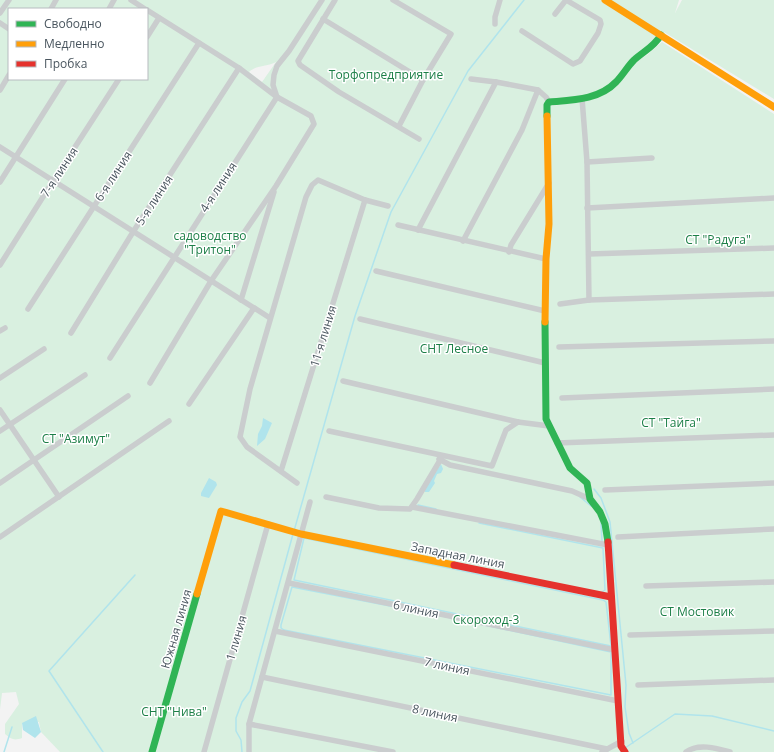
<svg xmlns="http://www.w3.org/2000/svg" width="774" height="752" font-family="'Open Sans',sans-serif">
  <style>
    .green { fill: #d9f0e0; fill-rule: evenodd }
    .water { fill: #b0e4ec }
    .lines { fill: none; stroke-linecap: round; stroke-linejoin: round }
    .stream { stroke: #b0e4ec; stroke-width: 1.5 }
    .street { stroke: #cacdce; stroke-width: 5.5 }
    .fast { stroke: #30b455; stroke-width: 7 }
    .slow { stroke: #ff9f0a; stroke-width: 7 }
    .jam { stroke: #e5322d; stroke-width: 7 }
    .labels { text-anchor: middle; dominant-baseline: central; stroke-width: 3; stroke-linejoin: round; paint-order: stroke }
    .park-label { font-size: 12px; fill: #1c7f47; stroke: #fff }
    .street-label { font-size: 12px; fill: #4a565f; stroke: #fff }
  </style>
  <rect width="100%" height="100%" fill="#f3f3f3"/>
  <path class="green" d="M0,0H679L675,13L682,0H774V99L664,32L655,38L650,46C638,58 614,85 600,91C584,97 567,99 551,101L552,106L584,101L598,97L634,63L647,55L662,42L774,114V752H60L41,732L39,722L22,723V738C14,741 11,739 5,734V724L19,704L16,692L2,693L0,709ZM9,9H147V79H9ZM276,62L262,82L249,72C256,65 267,67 276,62Z"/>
  <g class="water">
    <path d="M263,418L272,423L265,439L257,446L258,434L262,426Z"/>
    <path d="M441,464L443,469L441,473L437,474L434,481L435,483L429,492H425L424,490Z"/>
    <path d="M209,478L216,482L217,485L209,498L201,496V493Z"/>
    <path d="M36,716L41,732L35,738L23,730L22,723Z"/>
  </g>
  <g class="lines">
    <g class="stream">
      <path d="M594,489L601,498L610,522L626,685L625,707L629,733L633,743"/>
      <path d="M580,497L591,506"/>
      <path d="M418,505L436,509"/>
      <path d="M479,523L603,548L605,590L602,592"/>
      <path d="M601,523L602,541"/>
      <path d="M294,531L355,316L391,212L468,71L524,0"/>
      <path d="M304,538L603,600L606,602L611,646L294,580Z"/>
      <path d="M292,587L452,618L611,652V695L284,630L281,628V625Z"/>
      <path d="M625,748L675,714L712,716L774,731"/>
      <path d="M4,752L12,727"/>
      <path d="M103,752L49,671L135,575"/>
      <path d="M242,752L241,740L236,731V718L242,702L250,691L293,534"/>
    </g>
    <g class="street">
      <path d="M131,0L145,9"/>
      <path d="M335,0L298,61L300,65L339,92L419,139"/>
      <path d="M393,0L451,34L423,80L399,126"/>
      <path d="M51,9L56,0"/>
      <path d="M109,9L114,0"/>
      <path d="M147,10L239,68L277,97L311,116L314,124L276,186L211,281L150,383"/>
      <path d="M0,13L9,0"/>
      <path d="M555,14L566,0"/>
      <path d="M323,19L423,80"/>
      <path d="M0,23L9,29"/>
      <path d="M495,24V17L500,0"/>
      <path d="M522,31L573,64L580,61L598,33L601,24L600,20L566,0"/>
      <path d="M147,37L159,18"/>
      <path d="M471,79L496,82L538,90L546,97L549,102"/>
      <path d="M0,90L9,75"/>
      <path d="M582,98L587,162L589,300"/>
      <path d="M0,147L270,318"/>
      <path d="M587,162L652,158"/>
      <path d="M0,182L65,79"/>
      <path d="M587,208L774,198"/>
      <path d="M398,225L546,259"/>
      <path d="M418,230L496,82"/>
      <path d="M463,241L522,130L538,90"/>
      <path d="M509,252L511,245L549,183"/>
      <path d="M589,254L774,248"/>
      <path d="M0,265L53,181L119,79"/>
      <path d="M376,271L545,311"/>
      <path d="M241,300L274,192"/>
      <path d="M560,304L589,300L774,294"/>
      <path d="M28,309L199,43"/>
      <path d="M360,319L545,363"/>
      <path d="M0,331L5,328"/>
      <path d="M71,333L133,232L239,68"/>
      <path d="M559,347L774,341"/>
      <path d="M110,358L277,97L273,85L274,75L277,66L289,51L322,0"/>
      <path d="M0,378L44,349"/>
      <path d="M343,381L518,422L549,426"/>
      <path d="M562,398L774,389"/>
      <path d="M189,404L254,308"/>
      <path d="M0,410L59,497"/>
      <path d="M0,431L85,375"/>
      <path d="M329,431L492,466L506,430L518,422"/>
      <path d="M557,443L774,435"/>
      <path d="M439,459L450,465L572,491L590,499"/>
      <path d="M281,471L365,200"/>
      <path d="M0,483L128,396"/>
      <path d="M297,483L247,447L240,437L250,389L306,197L312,185L318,180L365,200L388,206"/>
      <path d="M605,490L774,483"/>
      <path d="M326,497L379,508L410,509L417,499L442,457"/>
      <path d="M412,507L608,545"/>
      <path d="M0,537L169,421"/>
      <path d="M618,537L774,529"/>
      <path d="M289,583L615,650"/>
      <path d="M646,586L774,582"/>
      <path d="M275,631L618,701"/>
      <path d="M630,635L774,631"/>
      <path d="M262,677L607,749"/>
      <path d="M638,685L774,680"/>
      <path d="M249,724L393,752"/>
      <path d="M204,752L268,524"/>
      <path d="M249,752V724L310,502"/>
      <path d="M602,752L622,741"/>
      <path d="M686,752C698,743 716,748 730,752"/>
    </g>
    <g class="fast">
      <path d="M547,116V105L549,102C572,100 599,100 616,82C623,75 627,67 634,60C644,51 654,47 661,35"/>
      <path d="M545,322L546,419L570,468L587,483L590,499L600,512L605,524L608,542"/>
      <path d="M152,752L197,594"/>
    </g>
    <g class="slow">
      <path d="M605,0L774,107"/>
      <path d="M545,322L546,259L549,224L547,116"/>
      <path d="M197,594L221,511L301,534L454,565"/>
    </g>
    <g class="jam">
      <path d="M608,542L621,746L625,752"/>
      <path d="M454,565L611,597"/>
    </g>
  </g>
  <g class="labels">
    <g class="park-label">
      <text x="386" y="74">Торфопредприятие</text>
      <text x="210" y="235">садоводство<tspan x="210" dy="14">"Тритон"</tspan></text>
      <text x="718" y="239">СТ "Радуга"</text>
      <text x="454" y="348">СНТ Лесное</text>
      <text x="671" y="422">СТ "Тайга"</text>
      <text x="76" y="438">СТ "Азимут"</text>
      <text x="697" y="611">СТ Мостовик</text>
      <text x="486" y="619">Скороход-3</text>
      <text x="174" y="711">СНТ "Нива"</text>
    </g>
    <g class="street-label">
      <text transform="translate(59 172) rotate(-57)">7-я линия</text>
      <text transform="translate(113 176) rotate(-57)">6-я линия</text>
      <text transform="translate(218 187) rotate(-57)">4-я линия</text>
      <text transform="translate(154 200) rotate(-57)">5-я линия</text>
      <text transform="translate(323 336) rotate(-73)">11-я линия</text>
      <text transform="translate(458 555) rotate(11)">Западная линия</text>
      <text transform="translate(416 609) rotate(12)">6 линия</text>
      <text transform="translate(176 629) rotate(-74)">Южная линия</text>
      <text transform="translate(236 638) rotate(-74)">1 линия</text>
      <text transform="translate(447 666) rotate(12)">7 линия</text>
      <text transform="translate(435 713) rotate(12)">8 линия</text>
    </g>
  </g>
  <rect x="8" y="8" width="140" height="72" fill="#ffffff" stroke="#b7bbbf"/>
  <rect x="16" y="21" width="20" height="6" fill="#30b455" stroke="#b7bbbf"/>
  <text x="44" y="28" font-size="12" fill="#4a565f">Свободно</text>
  <rect x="16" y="41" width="20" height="6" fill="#ff9f0a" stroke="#b7bbbf"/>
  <text x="44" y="48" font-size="12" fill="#4a565f">Медленно</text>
  <rect x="16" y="61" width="20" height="6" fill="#e5322d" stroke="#b7bbbf"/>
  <text x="44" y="68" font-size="12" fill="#4a565f">Пробка</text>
</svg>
